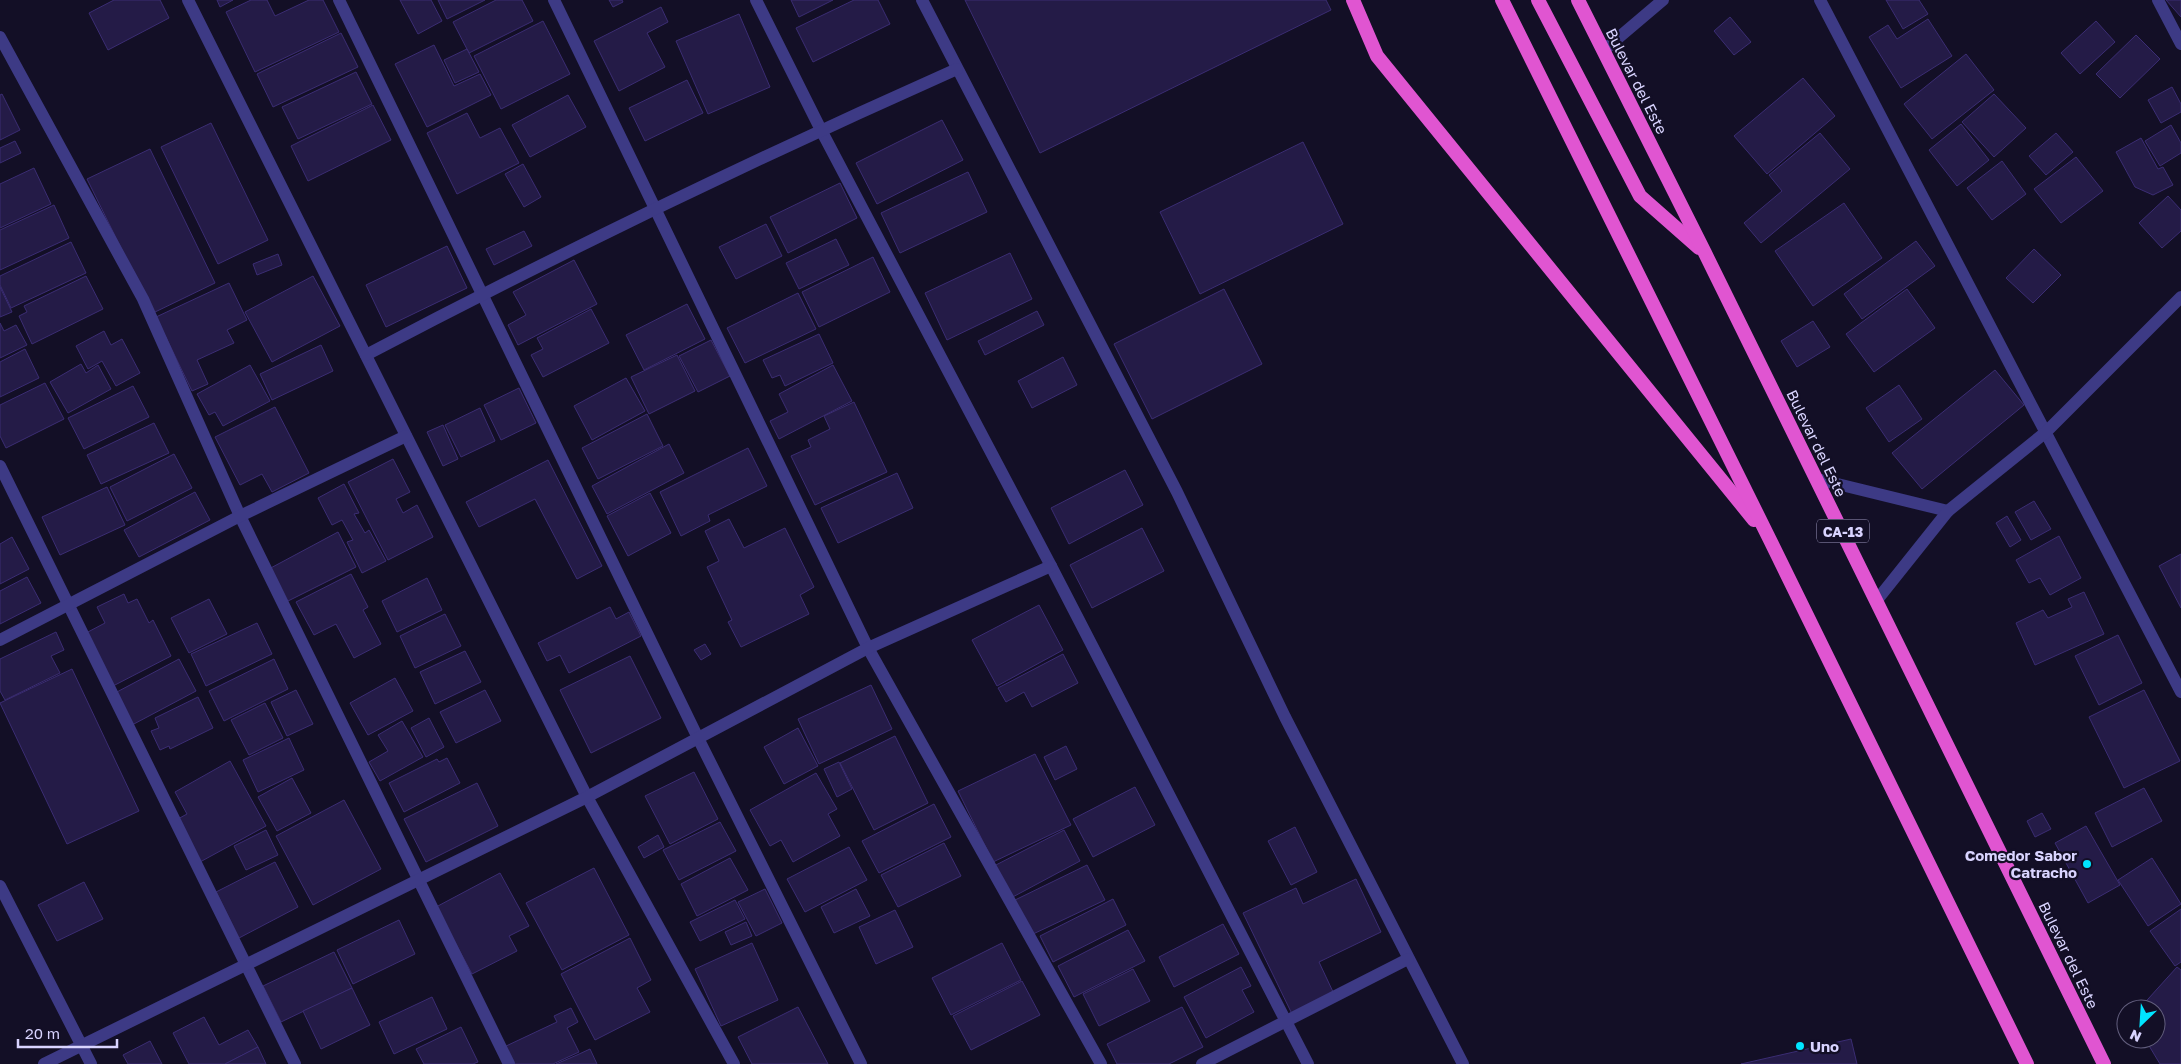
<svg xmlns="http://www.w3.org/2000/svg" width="2181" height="1064" font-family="'Golos Text',sans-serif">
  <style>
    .building { fill: #241b47; stroke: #3b2d73 }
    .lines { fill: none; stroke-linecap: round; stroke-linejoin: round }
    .minor { stroke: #3d3a85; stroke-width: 12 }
    .trunk { stroke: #e055d1; stroke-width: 14 }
    .poi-dot { fill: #00e5ff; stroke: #130f26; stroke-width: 2 }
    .labels { text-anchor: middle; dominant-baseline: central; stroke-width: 4.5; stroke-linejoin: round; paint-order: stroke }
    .shield { fill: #130f26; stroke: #9e99be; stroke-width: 1 }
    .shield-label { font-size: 14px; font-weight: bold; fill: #d9d4ff }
    .street-label { font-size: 15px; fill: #d9d4ff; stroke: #130f26 }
    .poi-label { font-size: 15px; font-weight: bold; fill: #d9d4ff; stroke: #130f26; text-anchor: end }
  </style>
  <rect width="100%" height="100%" fill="#130f26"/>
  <g class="building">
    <path d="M114,0H160L169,18L108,50L89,13Z"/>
    <path d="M217,0H233L220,7Z"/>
    <path d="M251,0H267L275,16L309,0H323L339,32L255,72L226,12Z"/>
    <path d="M400,0H431L442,21L418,34Z"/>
    <path d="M438,0H485L447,19Z"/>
    <path d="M496,0H522L533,21L469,53L453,22Z"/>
    <path d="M609,0H622L623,2L613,7Z"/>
    <path d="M791,0H833L799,17Z"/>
    <path d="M854,0H878L890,24L813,62L796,28Z"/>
    <path d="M965,0H1326L1331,10L1040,153Z"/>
    <path d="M1886,0H1919L1928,14L1903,29Z"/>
    <path d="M2166,0H2181V17Z"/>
    <path d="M661,7L668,22L647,33L665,67L619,91L594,41Z"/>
    <path d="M739,14L770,87L708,114L676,41Z"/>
    <path d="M1730,17L1751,42L1734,55L1714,31Z"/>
    <path d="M1928,19L1952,56L1901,88L1869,37L1888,25L1897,39Z"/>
    <path d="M543,21L570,74L501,109L474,56Z"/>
    <path d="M2096,21L2115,42L2080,74L2061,53Z"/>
    <path d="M341,33L358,67L273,107L257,74Z"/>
    <path d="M2136,35L2160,59L2120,98L2096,74Z"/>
    <path d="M434,45L454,86L480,74L491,95L427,127L395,64Z"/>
    <path d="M467,49L479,72L455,83L444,60Z"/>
    <path d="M1966,54L1994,90L1932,139L1904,104Z"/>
    <path d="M356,72L372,104L298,139L282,107Z"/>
    <path d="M1803,78L1835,116L1767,174L1734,136Z"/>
    <path d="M687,80L703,113L645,141L629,108Z"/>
    <path d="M2172,87L2181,104V112L2161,123L2148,100Z"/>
    <path d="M2,94L20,130L0,140V95Z"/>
    <path d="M1994,94L2026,128L1994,157L1962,122Z"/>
    <path d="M568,95L586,127L530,157L512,125Z"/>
    <path d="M373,105L391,140L308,181L291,146Z"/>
    <path d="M467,113L480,138L500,128L519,163L457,194L427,133Z"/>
    <path d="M942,120L963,160L877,204L856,163Z"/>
    <path d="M211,123L268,240L218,264L161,147Z"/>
    <path d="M1961,124L1989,160L1957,186L1929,150Z"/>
    <path d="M2171,125L2181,143V153L2160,166L2145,141Z"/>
    <path d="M1820,133L1850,169L1761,243L1744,223L1782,191L1769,175Z"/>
    <path d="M2056,133L2073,152L2046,175L2029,156Z"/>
    <path d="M2141,138L2158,169L2163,167L2173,185L2153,195L2135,187L2116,152Z"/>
    <path d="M15,141L21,153L0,163V148Z"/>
    <path d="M1303,142L1343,224L1200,294L1160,212Z"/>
    <path d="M150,149L215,283L153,313L87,179Z"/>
    <path d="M2076,157L2103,191L2061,223L2034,189Z"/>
    <path d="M2002,161L2026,194L1992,220L1967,188Z"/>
    <path d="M523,164L541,197L524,207L505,174Z"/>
    <path d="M34,168L51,204L0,228V184Z"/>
    <path d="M968,172L987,212L900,253L881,213Z"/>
    <path d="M840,183L857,218L788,253L770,217Z"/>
    <path d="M2168,196L2181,210V231L2162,248L2139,223Z"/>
    <path d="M1844,203L1882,258L1813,306L1775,251Z"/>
    <path d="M54,205L69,238L0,270V230Z"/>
    <path d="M766,224L782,256L736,279L719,247Z"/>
    <path d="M524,231L532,246L494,265L486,249Z"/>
    <path d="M836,239L849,265L799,289L786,263Z"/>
    <path d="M1916,241L1935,266L1862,319L1844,294Z"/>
    <path d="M71,242L86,273L11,308L0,285V276Z"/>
    <path d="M447,246L467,288L386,327L366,285Z"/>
    <path d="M2034,249L2061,275L2033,303L2006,278Z"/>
    <path d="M1010,253L1032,299L947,340L925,293Z"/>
    <path d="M278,254L282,265L257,275L253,264Z"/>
    <path d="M873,257L890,292L819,327L802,292Z"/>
    <path d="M574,260L597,304L518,345L508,325L526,315L513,292Z"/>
    <path d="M86,276L103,309L32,344L19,316L27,312L24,306Z"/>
    <path d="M313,276L340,326L272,362L245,312Z"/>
    <path d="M229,283L247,320L227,330L234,343L197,360L208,384L192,391L156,317Z"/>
    <path d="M0,287L12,312L0,317Z"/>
    <path d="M1224,289L1262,364L1152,419L1114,344Z"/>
    <path d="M1907,289L1935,328L1874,372L1846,334Z"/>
    <path d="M798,293L816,329L745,363L727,328Z"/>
    <path d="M687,304L705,339L644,370L626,335Z"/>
    <path d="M591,309L609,343L543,377L531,355L543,349L537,338Z"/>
    <path d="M1037,311L1044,325L985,355L978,341Z"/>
    <path d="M1813,321L1830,347L1797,367L1781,341Z"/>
    <path d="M0,323L4,331L16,325L27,345L0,358Z"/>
    <path d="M104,331L111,345L122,339L140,373L116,386L102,361L88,369L76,346Z"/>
    <path d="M819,334L833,363L785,386L780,375L772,378L763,360Z"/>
    <path d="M711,340L730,376L698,392L679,356Z"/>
    <path d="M321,345L333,371L272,400L260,374Z"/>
    <path d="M25,349L39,378L0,397V362Z"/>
    <path d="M677,355L695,391L649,414L631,377Z"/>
    <path d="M1063,357L1077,385L1032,408L1018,381Z"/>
    <path d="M81,364L86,373L98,365L111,389L68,413L50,382Z"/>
    <path d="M250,365L270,401L223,426L215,412L209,415L197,394Z"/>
    <path d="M833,365L852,401L779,439L770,421L788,412L779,394Z"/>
    <path d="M1995,370L2024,405L1922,489L1892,453Z"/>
    <path d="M626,378L645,411L592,440L574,406Z"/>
    <path d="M45,383L64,419L6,448L0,436V405Z"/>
    <path d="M1899,385L1922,419L1889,442L1866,408Z"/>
    <path d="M133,386L149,417L84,449L68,418Z"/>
    <path d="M519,388L536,423L501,440L484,405Z"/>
    <path d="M854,402L887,472L815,505L791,456L811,447L808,440L830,429L824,416Z"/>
    <path d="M275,407L309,473L272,492L262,474L240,485L215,437Z"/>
    <path d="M480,408L495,441L461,457L445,425Z"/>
    <path d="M647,414L663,446L598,479L582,448Z"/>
    <path d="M154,423L169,453L101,484L87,455Z"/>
    <path d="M443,425L458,459L443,466L427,432Z"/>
    <path d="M669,444L684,473L607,514L592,486Z"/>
    <path d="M748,448L767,486L708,515L710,521L681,536L660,492Z"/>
    <path d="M174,454L192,488L127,521L110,487Z"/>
    <path d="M393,459L410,492L396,499L403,513L417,505L433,537L388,560L348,482Z"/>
    <path d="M548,460L602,566L577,579L535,499L479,527L466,502Z"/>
    <path d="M1125,470L1143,505L1069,544L1051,508Z"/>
    <path d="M897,473L913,508L838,543L821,508Z"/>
    <path d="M344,484L359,513L354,514L365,533L369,530L386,561L362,573L347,542L353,540L342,520L332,525L318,498Z"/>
    <path d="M107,487L125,525L60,555L42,517Z"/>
    <path d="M195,492L210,520L139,557L124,530Z"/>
    <path d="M650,493L671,533L628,556L607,516Z"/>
    <path d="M2034,501L2051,529L2031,540L2015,512Z"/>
    <path d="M2007,516L2021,540L2010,547L1996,523Z"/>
    <path d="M729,519L744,548L785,528L814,587L800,595L809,614L741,647L728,622L732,620L707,567L719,561L705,531Z"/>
    <path d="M1142,528L1164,571L1092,608L1070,565Z"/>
    <path d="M338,532L356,567L284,603L267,570Z"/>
    <path d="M2059,536L2081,578L2050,595L2040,578L2029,583L2016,560Z"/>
    <path d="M12,537L29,569L0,584V544Z"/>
    <path d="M2181,554V608L2159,566Z"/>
    <path d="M351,574L368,607L363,610L381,644L354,658L336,624L314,635L296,602Z"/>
    <path d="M27,577L41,603L0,624V591Z"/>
    <path d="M427,578L442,610L397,632L382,601Z"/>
    <path d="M2084,592L2104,634L2035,665L2016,623L2043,610L2048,618L2072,607L2068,599Z"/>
    <path d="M124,594L128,603L137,599L149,623L153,620L171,656L113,686L86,633L105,623L97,607Z"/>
    <path d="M209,599L227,634L189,653L171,618Z"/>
    <path d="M1039,605L1063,650L997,686L972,640Z"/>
    <path d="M610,607L616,619L629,612L641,636L569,673L560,655L547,661L538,643Z"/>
    <path d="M445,614L461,646L415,668L400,636Z"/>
    <path d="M257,623L272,654L206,686L191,654Z"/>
    <path d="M56,632L64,650L51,656L60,673L5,700L0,691V659Z"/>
    <path d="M2118,635L2142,683L2099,705L2075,656Z"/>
    <path d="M705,644L711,654L701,660L694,650Z"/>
    <path d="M465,651L481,682L435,704L420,672Z"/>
    <path d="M1063,654L1078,683L1032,707L1024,692L1006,702L998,688Z"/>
    <path d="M630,656L661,718L591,753L560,690Z"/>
    <path d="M179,659L196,691L132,725L115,693Z"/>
    <path d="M274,659L288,689L224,721L209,691Z"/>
    <path d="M72,669L139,811L67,844L0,703Z"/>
    <path d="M395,678L413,711L368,735L350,703Z"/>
    <path d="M871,685L892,729L819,764L798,719Z"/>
    <path d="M296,690L313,724L287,736L271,702Z"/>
    <path d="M485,690L501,721L456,743L440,712Z"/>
    <path d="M2144,690L2180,761L2124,788L2089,717Z"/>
    <path d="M198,697L213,728L170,749L169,746L160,750L151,731L159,728L155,718Z"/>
    <path d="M265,703L283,738L249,755L231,720Z"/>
    <path d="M429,718L444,747L426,757L411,728Z"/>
    <path d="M402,721L423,757L380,781L369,762L388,751L378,735Z"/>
    <path d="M798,728L818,766L784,784L764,747Z"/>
    <path d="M895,736L928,803L874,830L840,763Z"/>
    <path d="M289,738L304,770L258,792L243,760Z"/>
    <path d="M1066,746L1077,769L1055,780L1044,757Z"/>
    <path d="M1035,754L1071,825L993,862L958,791Z"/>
    <path d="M447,758L460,783L404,812L389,783L437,759L439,762Z"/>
    <path d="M230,761L266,826L200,862L176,820L187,814L175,792Z"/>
    <path d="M839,762L852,789L837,797L824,769Z"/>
    <path d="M694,772L718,819L670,844L645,796Z"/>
    <path d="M816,773L837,809L828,814L840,836L793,862L781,840L770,846L750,810Z"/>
    <path d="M292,778L311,813L277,831L258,797Z"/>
    <path d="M477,783L498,826L426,862L404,819Z"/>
    <path d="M1135,787L1155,825L1093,857L1073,819Z"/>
    <path d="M2144,788L2162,821L2112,847L2095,813Z"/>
    <path d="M344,800L381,869L313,905L276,836Z"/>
    <path d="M934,804L951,837L879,873L862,841Z"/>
    <path d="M2042,813L2051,829L2035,837L2027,821Z"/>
    <path d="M720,822L736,851L679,880L663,850Z"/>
    <path d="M2086,826L2120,885L2088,903L2055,843Z"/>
    <path d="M1295,827L1317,872L1291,885L1268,841Z"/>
    <path d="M266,830L278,855L246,870L234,846Z"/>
    <path d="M1064,830L1080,861L1009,899L992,867Z"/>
    <path d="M658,835L664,847L644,858L638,847Z"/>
    <path d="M944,843L961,876L898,907L881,875Z"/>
    <path d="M849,847L867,880L805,912L787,879Z"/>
    <path d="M730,858L748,890L697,916L681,884Z"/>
    <path d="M2152,858L2181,904L2148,926L2118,880Z"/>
    <path d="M275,862L298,907L239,938L216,892Z"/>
    <path d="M1087,865L1105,900L1031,935L1015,900Z"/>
    <path d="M594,868L629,935L562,970L526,903Z"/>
    <path d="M500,873L529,926L509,936L517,951L472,974L436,907Z"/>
    <path d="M1356,879L1381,932L1319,962L1334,994L1292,1014L1243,913L1296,888L1303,904Z"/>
    <path d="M84,882L103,919L57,941L38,905Z"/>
    <path d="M765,889L782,923L756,936L738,902Z"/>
    <path d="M856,889L870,916L834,933L821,907Z"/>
    <path d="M1113,899L1126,925L1053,962L1040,936Z"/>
    <path d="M735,900L745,919L700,941L690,922Z"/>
    <path d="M2181,909V962L2175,966L2150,931Z"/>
    <path d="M895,910L913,947L876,964L859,927Z"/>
    <path d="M399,920L415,954L353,984L337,950Z"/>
    <path d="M746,922L752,936L731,945L725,932Z"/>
    <path d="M1223,924L1239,954L1174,987L1159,957Z"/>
    <path d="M1128,930L1145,961L1074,997L1058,966Z"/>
    <path d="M630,938L651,980L637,988L650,1012L595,1040L561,974Z"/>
    <path d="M752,943L778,1000L721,1026L695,969Z"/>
    <path d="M1002,943L1021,980L951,1015L932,978Z"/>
    <path d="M334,952L352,988L281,1022L263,986Z"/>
    <path d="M1241,967L1251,986L1242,990L1254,1012L1206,1038L1184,997Z"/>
    <path d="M2177,967L2181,970V1064H2160L2145,1039H2156V1009H2139Z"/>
    <path d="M1133,969L1150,1001L1099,1026L1083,994Z"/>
    <path d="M1022,981L1040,1015L971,1050L953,1016Z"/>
    <path d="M352,988L370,1025L321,1049L303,1011Z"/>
    <path d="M432,997L447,1029L394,1054L379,1022Z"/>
    <path d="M798,1007L828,1064H752L738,1037Z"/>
    <path d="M1182,1007L1203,1047L1169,1064H1117L1107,1044Z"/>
    <path d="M571,1008L578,1022L567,1028L579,1052L553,1064H512L504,1047L557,1022L554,1016Z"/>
    <path d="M204,1017L219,1045L248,1030L258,1047L225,1064H189L173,1033Z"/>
    <path d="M461,1027L478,1062L473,1064H424L416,1049Z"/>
    <path d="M1851,1039L1857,1064H1741Z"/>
    <path d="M150,1041L162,1064H128L123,1055Z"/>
    <path d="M258,1047L266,1064H225Z"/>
    <path d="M590,1049L597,1064H556L577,1055Z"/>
  </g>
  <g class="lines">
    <g class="minor">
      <path d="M188,0L587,797L734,1064"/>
      <path d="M339,0L698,738L861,1064"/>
      <path d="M554,0L868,648L1101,1064"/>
      <path d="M756,0L821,130L1051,566L1308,1064"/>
      <path d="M922,0L1177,492L1285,717L1463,1064"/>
      <path d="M1820,0L2181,692"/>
      <path d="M2158,0L2181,44"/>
      <path d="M0,37L143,299L240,516L509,1064"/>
      <path d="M1604,50L1663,0"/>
      <path d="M366,355C560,253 757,158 957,69"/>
      <path d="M0,466L295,1064"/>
      <path d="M1817,479L1948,511"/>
      <path d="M1877,600L1948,511L2046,432L2181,297"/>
      <path d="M0,640L240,516L406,436"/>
      <path d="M0,886L91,1064"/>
      <path d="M44,1064L587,797L868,648L1051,566"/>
      <path d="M1202,1064L1408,959"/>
    </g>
    <g class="trunk">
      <path d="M1353,0L1377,56L1754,520"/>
      <path d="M1502,0L1770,540L2027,1064"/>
      <path d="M1538,0L1640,196L1699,248"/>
      <path d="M1578,0L1705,253L2104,1064"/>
    </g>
  </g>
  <g class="poi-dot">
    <circle cx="2087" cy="864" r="5"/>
    <circle cx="1800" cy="1046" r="5"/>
  </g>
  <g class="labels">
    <rect class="shield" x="1817" y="519.5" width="52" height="23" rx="4"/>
    <g class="shield-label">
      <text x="1843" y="531">CA-13</text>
    </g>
    <g class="street-label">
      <text transform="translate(1637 81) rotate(63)">Bulevar del Este</text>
      <text transform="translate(1817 443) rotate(64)">Bulevar del Este</text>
      <text transform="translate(2069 955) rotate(64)">Bulevar del Este</text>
    </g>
    <g class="poi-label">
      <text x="2077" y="855">Comedor Sabor<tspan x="2077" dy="17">Catracho</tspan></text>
      <text x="1810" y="1046" text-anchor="start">Uno</text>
    </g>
  </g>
  <g transform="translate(2141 1024) rotate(205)"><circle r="24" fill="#130f26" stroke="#625e7d"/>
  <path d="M0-4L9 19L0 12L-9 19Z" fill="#00e5ff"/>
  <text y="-8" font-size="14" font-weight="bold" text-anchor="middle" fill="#d9d4ff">N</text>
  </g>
  <path d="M18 1039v8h99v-8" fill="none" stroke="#d9d4ff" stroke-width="2.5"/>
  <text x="25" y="1039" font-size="15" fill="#d9d4ff" stroke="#130f26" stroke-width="4" paint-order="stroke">20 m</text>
</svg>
